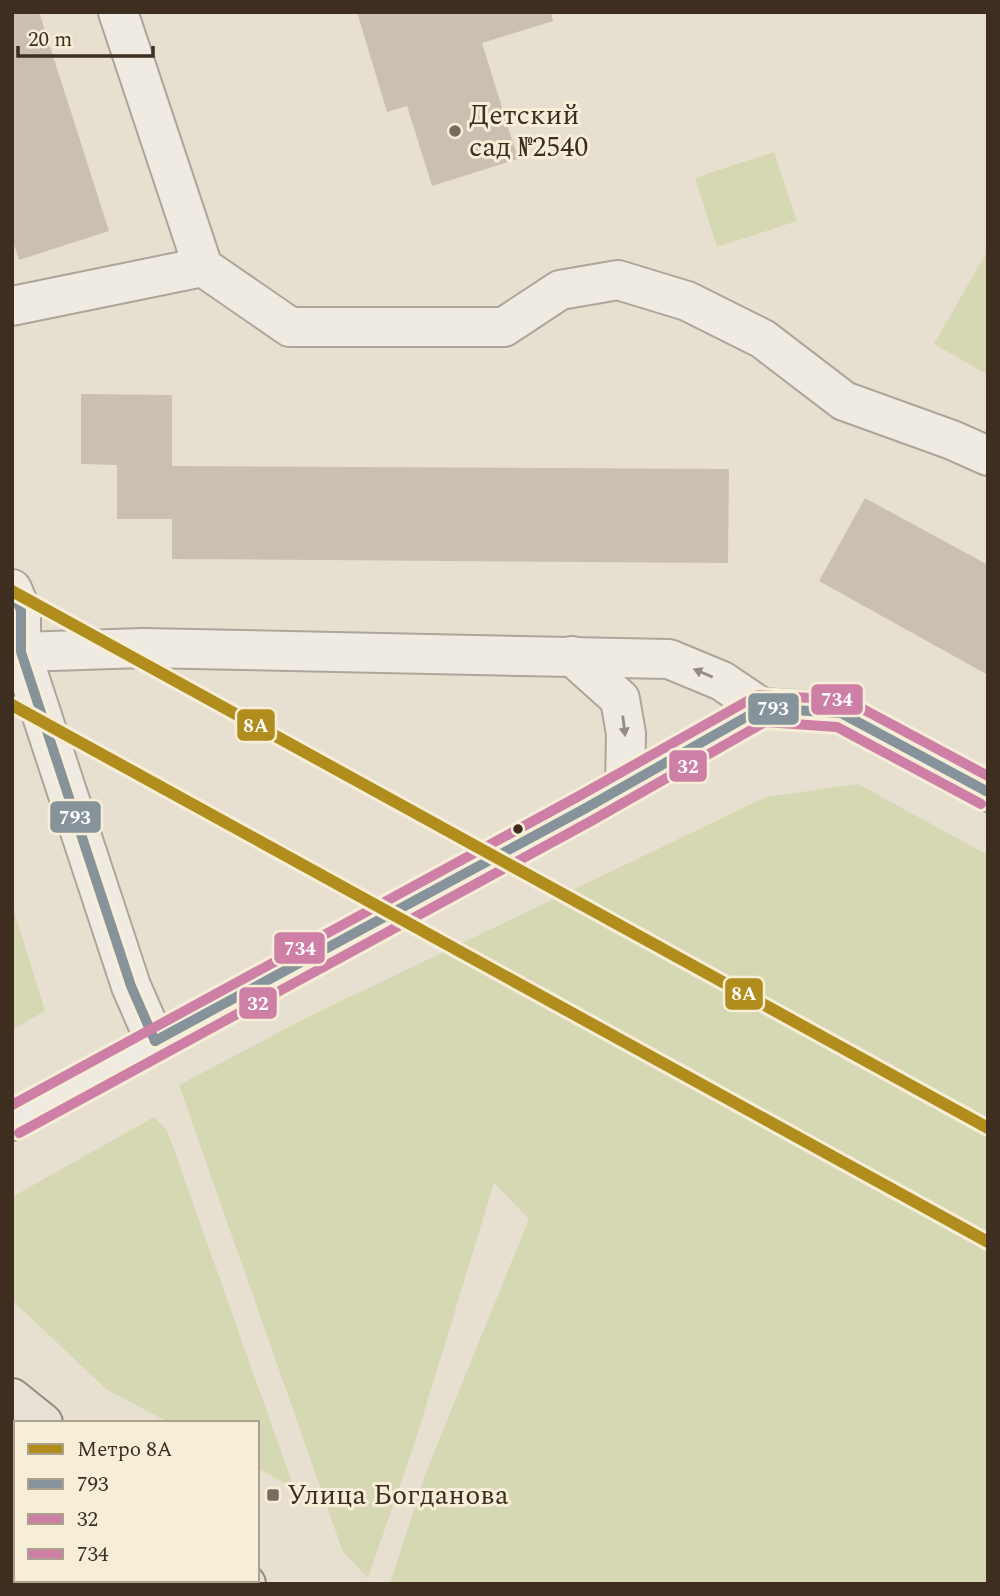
<svg xmlns="http://www.w3.org/2000/svg" width="1000" height="1596" font-family="Spectral,serif">
  <style>
    .green { fill: #d6d7b3 }
    .building { fill: #cbbfb2 }
    .lines { fill: none; stroke-linecap: round; stroke-linejoin: round }
    .minor-casing { stroke: #ada599; stroke-width: 42 }
    .major-casing { stroke: #928b80; stroke-width: 42 }
    .minor { stroke: #efebe3; stroke-width: 38 }
    .major { stroke: #e6e1d4; stroke-width: 38 }
    .bus-1-casing { stroke: #f7eed8; stroke-width: 16 }
    .bus-2-casing { stroke: #f7eed8; stroke-width: 16 }
    .bus-3-casing { stroke: #f7eed8; stroke-width: 16 }
    .bus-1 { stroke: #86939b; stroke-width: 10 }
    .bus-2 { stroke: #ce7fa6; stroke-width: 10 }
    .bus-3 { stroke: #ce7fa6; stroke-width: 10 }
    .metro-1-casing { stroke: #f7eed8; stroke-width: 18 }
    .metro-1 { stroke: #b18d1e; stroke-width: 12 }
    .oneway { fill: #968c82 }
    .poi-dot { fill: #786c5e; stroke: #f7eed8; stroke-width: 2.5 }
    .bus-dot { fill: #3d2e20; stroke: #f7eed8; stroke-width: 2.5 }
    .labels { text-anchor: middle; dominant-baseline: central; stroke-width: 6; stroke-linejoin: round; paint-order: stroke }
    .poi-label { font-size: 28px; fill: #3d2e20; stroke: #f7eed8; text-anchor: start }
    .line-badge { stroke: #f7eed8; stroke-width: 2.5 }
    .badge-label { font-size: 19px; text-anchor: middle; font-weight: bold; fill: #fff }
  </style>
  <rect width="100%" height="100%" fill="#e7e0d1"/>
  <g class="green">
    <path d="M774,152L797,221L717,247L695,178Z"/>
    <path d="M988,250V375L934,344Z"/>
    <path d="M858,784L988,855V1584H390L426,1472L529,1219L494,1183L416,1439L368,1578L343,1552L179,1085L306,1018L766,797Z"/>
    <path d="M12,904L45,1011L12,1030Z"/>
    <path d="M154,1117L167,1130L294,1488L257,1468V1423H170L106,1389L12,1300V1197Z"/>
  </g>
  <g class="building">
    <path d="M12,12H39L109,231L19,260L12,238Z"/>
    <path d="M357,12H551L553,21L482,43L518,159L432,186L407,106L387,112Z"/>
    <path d="M81,394L172,395V466L729,469L728,563L172,559V519H117V465L81,464Z"/>
    <path d="M865,498L988,565V675L819,581Z"/>
  </g>
  <g class="lines">
    <defs>
      <g id="minor">
        <path d="M118,12L203,267L290,327H504L560,290L618,280L687,301L763,339L844,401L952,440L988,456"/>
        <path d="M12,306L203,267"/>
        <path d="M12,589L21,610V652L131,986L155,1041"/>
        <path d="M21,652L143,648L669,659L722,681L762,708"/>
        <path d="M572,656L620,699L626,734L625,786"/>
        <path d="M12,1121L586,808L762,708L841,713L988,792"/>
      </g>
      <g id="major">
        <path d="M12,1398L43,1423"/>
        <path d="M12,1511L16,1514"/>
        <path d="M98,1580L103,1584"/>
        <path d="M241,1580L246,1584"/>
      </g>
    </defs>
    <use href="#minor" class="minor-casing"/>
    <use href="#major" class="major-casing"/>
    <use href="#minor" class="minor"/>
    <use href="#major" class="major"/>
    <defs>
      <g id="bus-1">
        <path d="M12,590L21,610V652L131,986L155,1041"/>
        <path d="M155,1041L586,808L762,708L841,713L988,792"/>
      </g>
      <path id="bus-2" d="M19,1133L593,820L765,722L837,727L981,804"/>
      <path id="bus-3" d="M12,1105L579,796L758,695L846,700L988,776"/>
    </defs>
    <use href="#bus-1" class="bus-1-casing"/>
    <use href="#bus-2" class="bus-2-casing"/>
    <use href="#bus-3" class="bus-3-casing"/>
    <use href="#bus-1" class="bus-1"/>
    <use href="#bus-2" class="bus-2"/>
    <use href="#bus-3" class="bus-3"/>
    <defs>
      <g id="metro-1">
        <path d="M12,591L988,1128"/>
        <path d="M12,705L988,1242"/>
      </g>
    </defs>
    <use href="#metro-1" class="metro-1-casing"/>
    <use href="#metro-1" class="metro-1"/>
  </g>
  <defs><path id="oneway-solid" d="M-6-.8H1V-3.2L6.5 0L1 3.2V.8H-6Z" transform="scale(1.75)"/></defs>
  <g class="oneway">
    <use href="#oneway-solid" transform="translate(703 673) rotate(-157)"/>
    <use href="#oneway-solid" transform="translate(624 726) rotate(83)"/>
  </g>
  <g class="poi-dot">
    <circle cx="455" cy="131" r="7"/>
    <rect x="266" y="1488" width="14" height="14" rx="3.5"/>
  </g>
  <circle class="bus-dot" cx="518" cy="829" r="6"/>
  <g class="labels">
    <g class="poi-label">
      <text x="469" y="115">Детский<tspan x="469" dy="32">сад №2540</tspan></text>
      <text x="287" y="1495">Улица Богданова</text>
    </g>
  </g>
  <g class="line-badge">
    <rect x="810" y="683" width="54" height="33" rx="7" fill="#ce7fa6"/>
    <rect x="747" y="692" width="53" height="34" rx="7" fill="#86939b"/>
    <rect x="236" y="708" width="40" height="34" rx="7" fill="#b18d1e"/>
    <rect x="668" y="749" width="40" height="34" rx="7" fill="#ce7fa6"/>
    <rect x="49" y="800" width="53" height="34" rx="7" fill="#86939b"/>
    <rect x="273" y="931" width="53" height="34" rx="7" fill="#ce7fa6"/>
    <rect x="724" y="977" width="40" height="34" rx="7" fill="#b18d1e"/>
    <rect x="238" y="986" width="40" height="34" rx="7" fill="#ce7fa6"/>
  </g>
  <g class="badge-label">
    <text x="837" y="706">734</text>
    <text x="773" y="715">793</text>
    <text x="256" y="732">8А</text>
    <text x="688" y="773">32</text>
    <text x="75" y="824">793</text>
    <text x="300" y="955">734</text>
    <text x="744" y="1000">8А</text>
    <text x="258" y="1010">32</text>
  </g>
  <rect width="1000" height="1596" fill="none" stroke="#3d2e20" stroke-width="28"/>
  <rect x="14" y="1421" width="245" height="161" fill="#f7eed8" stroke="#ada18e" stroke-width="2"/>
  <rect x="28" y="1444" width="35" height="10" fill="#b18d1e" stroke="#ada18e" stroke-width="2"/>
  <text x="77" y="1456" font-size="21" fill="#3d2e20">Метро 8А</text>
  <rect x="28" y="1479" width="35" height="10" fill="#86939b" stroke="#ada18e" stroke-width="2"/>
  <text x="77" y="1491" font-size="21" fill="#3d2e20">793</text>
  <rect x="28" y="1514" width="35" height="10" fill="#ce7fa6" stroke="#ada18e" stroke-width="2"/>
  <text x="77" y="1526" font-size="21" fill="#3d2e20">32</text>
  <rect x="28" y="1549" width="35" height="10" fill="#ce7fa6" stroke="#ada18e" stroke-width="2"/>
  <text x="77" y="1561" font-size="21" fill="#3d2e20">734</text>
  <path d="M18 46v10h135v-10" fill="none" stroke="#3d2e20" stroke-width="3.5"/>
  <text x="28" y="46" font-size="21" fill="#3d2e20" stroke="#f7eed8" stroke-width="5" paint-order="stroke">20 m</text>
</svg>
